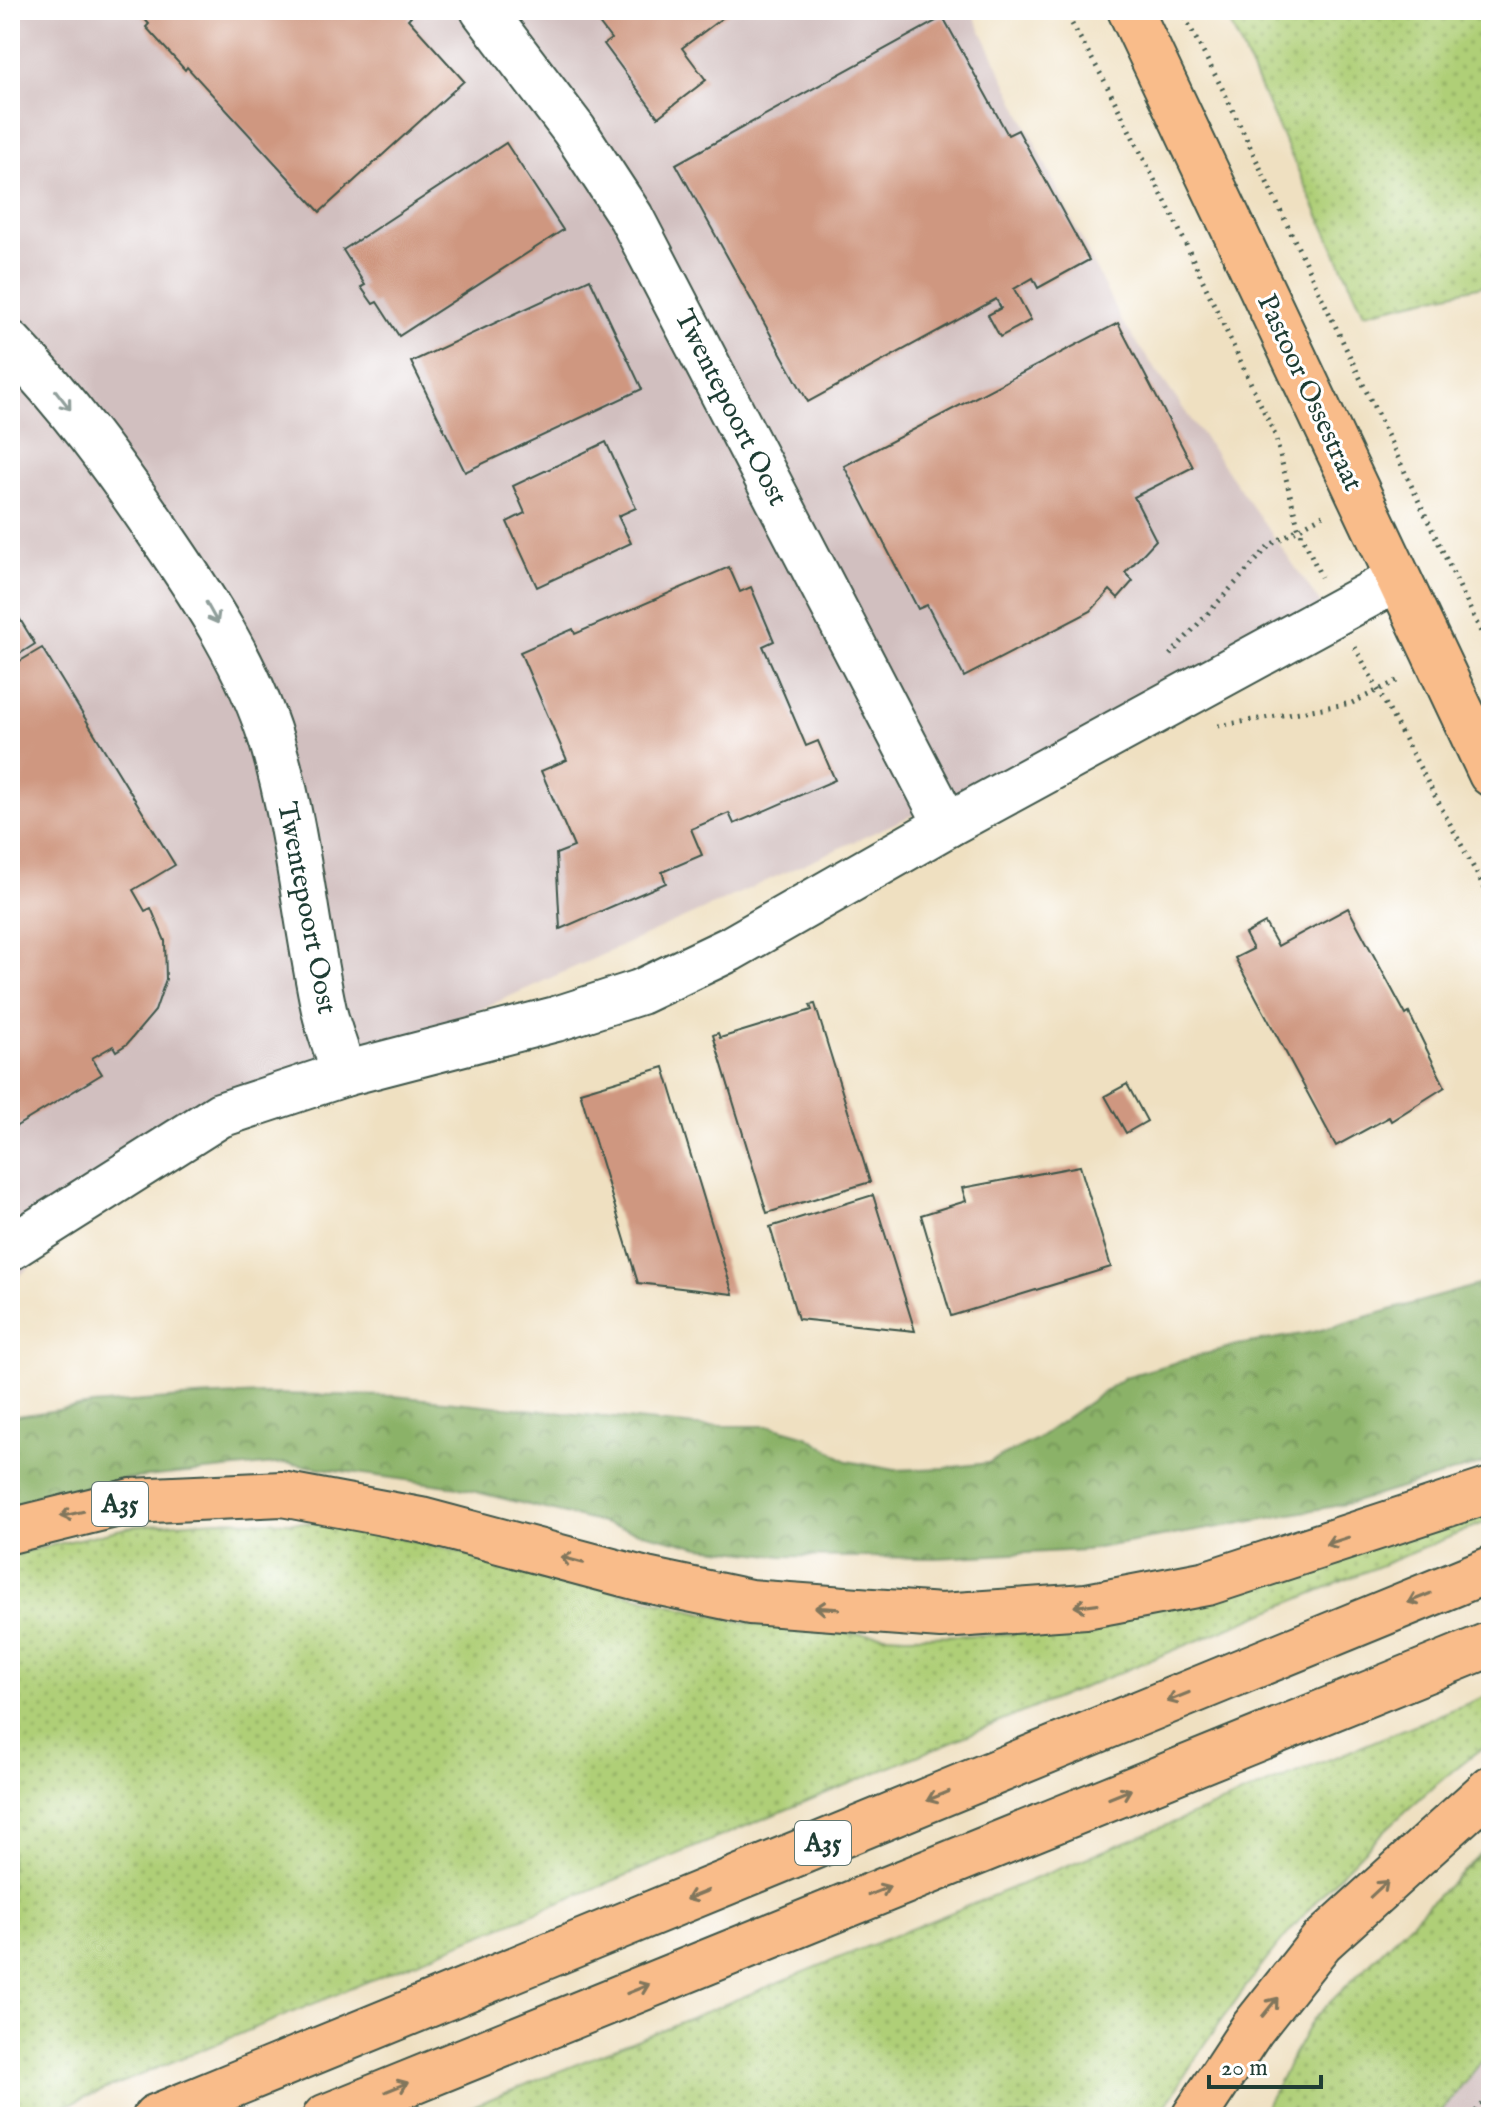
<svg xmlns="http://www.w3.org/2000/svg" width="1501" height="2127" font-family="'IM FELL English',serif">
  <style>
    .industrial { fill: #d1bfbf }
    .grass { fill: url(#grass-dots); stroke: #678656; stroke-width: 2 }
    .forest { fill: url(#forest-crowns); stroke: #55784e; stroke-width: 2 }
    .building { fill: #cf9780 }
    .lines { fill: none; stroke-linecap: round; stroke-linejoin: round }
    .minor-casing { stroke: #3e5549; stroke-width: 48 }
    .major-casing { stroke: #3e5549; stroke-width: 48 }
    .highway-casing { stroke: #3e5549; stroke-width: 48 }
    .path { stroke: #3e5549; stroke-width: 5; stroke-dasharray: 2 6; stroke-linecap: butt }
    .minor { stroke: #fff; stroke-width: 44 }
    .major { stroke: #f9bc8a; stroke-width: 44 }
    .highway { stroke: #f9bc8a; stroke-width: 44 }
    .oneway { stroke: #8f9e9a }
    .oneway2 { stroke: #81765b }
    .labels { text-anchor: middle; dominant-baseline: central; stroke-width: 6; stroke-linejoin: round; paint-order: stroke }
    .shield { fill: #fff; stroke: #627771; stroke-width: 2 }
    .shield-label { font-size: 26px; font-weight: bold; fill: #1f3d34 }
    .street-label { font-size: 28px; fill: #1f3d34; stroke: #fff }
  </style>
  <defs>
    <pattern id="grass-dots" width="8" height="8" patternUnits="userSpaceOnUse" patternTransform="scale(2)"><rect width="8" height="8" fill="#afcf77"/><path d="M2 2h.1M6 6h.1" fill="none" stroke="#8ea962" stroke-width="1.8" stroke-linecap="round"/></pattern>
    <pattern id="forest-crowns" width="20" height="18" patternUnits="userSpaceOnUse" patternTransform="scale(2)"><rect width="20" height="18" fill="#8bb268"/><path d="M2 6a3 3 0 1 1 6 0M12 15a3 3 0 1 1 6 0" fill="none" stroke="#719256"/></pattern>
  </defs>
  <rect width="100%" height="100%" fill="#fff"/>
  <filter id="ink" filterUnits="userSpaceOnUse"><feTurbulence type="fractalNoise" baseFrequency=".0125" numOctaves="2"/><feDisplacementMap in="SourceGraphic" scale="16" xChannelSelector="R" yChannelSelector="G"/><feConvolveMatrix kernelMatrix="1 2 1 2 8 2 1 2 1" color-interpolation-filters="sRGB"/></filter>
  <filter id="wash" filterUnits="userSpaceOnUse"><feTurbulence type="fractalNoise" baseFrequency=".006" numOctaves="4" result="noise"/><feDisplacementMap in="SourceGraphic" scale="32" xChannelSelector="R" yChannelSelector="G"/><feGaussianBlur stdDeviation="1.8" result="paint"/><feColorMatrix in="noise" values="0 0 0 0 0 0 0 0 0 0 0 0 0 0 0 0 0 1.4 0 .05"/><feComposite in="paint" operator="in"/></filter>
  <g filter="url(#wash)">
    <rect width="100%" height="100%" fill="#efe0c1"/>
    <g class="industrial">
      <path d="M10,10H971L1120,319L1336,625L357,1065L202,1118L10,1284Z"/>
      <path d="M1491,1976V2117H1366Z"/>
    </g>
    <g class="grass">
      <path d="M1224,10H1491V284L1364,313Z"/>
      <path d="M1491,1510V1520L38,2117H10V1555L135,1526L217,1520L326,1523L423,1543L731,1620L807,1631L906,1636L993,1635L1095,1625Z"/>
      <path d="M1491,1694V1741C1353,1844 1247,1969 1159,2117H446Z"/>
      <path d="M1491,1843V2050L1437,2117H1260L1312,2020Z"/>
    </g>
    <path class="forest" d="M1491,1281V1461L1351,1503L1226,1526L1085,1550L935,1558L783,1556L700,1547L456,1487L285,1463L126,1479L10,1508V1417L92,1405L196,1397L264,1394L394,1396L696,1426H772L807,1436L847,1461L895,1470L945,1468L988,1463L1035,1440L1125,1377L1237,1345L1314,1332Z"/>
    <g id="blocks">
      <g class="building">
        <path d="M137,10H405L411,16L408,19L464,81L320,212L187,67L185,70L146,27L149,24Z"/>
        <path d="M589,10H733L682,48L706,80L658,117L604,44L611,39Z"/>
        <path d="M943,17L1008,135L1018,130L1089,260L1038,288L1033,278L1014,289L1031,320L1000,337L988,315L1001,308L996,299L808,402L676,164Z"/>
        <path d="M506,143L563,230L399,336L377,302L373,304L361,287L365,285L343,250Z"/>
        <path d="M590,279L642,389L465,472L411,362Z"/>
        <path d="M1118,323L1193,467L1134,497L1156,540L1125,573L1133,581L1118,598L1110,590L1091,611L964,677L927,605L918,609L844,466Z"/>
        <path d="M606,442L636,508L618,516L631,543L537,587L507,522L525,513L513,486Z"/>
        <path d="M729,567L740,592L751,587L774,641L763,646L772,666L806,746L818,741L835,780L734,824L729,813L691,829L702,855L662,872L666,883L560,929L556,854L574,847L541,771L567,760L520,652L573,629L575,634Z"/>
        <path d="M10,603L35,644L10,660Z"/>
        <path d="M42,648L175,865L133,890L145,911L151,908L165,941L166,979L155,1011L127,1044L116,1051L113,1046L92,1058L102,1074L10,1130V667Z"/>
        <path d="M1348,908L1406,1015L1409,1013L1445,1087L1391,1121L1389,1117L1336,1146L1235,958L1253,949L1245,934L1265,923L1278,946Z"/>
        <path d="M815,1004L870,1182L767,1213L713,1035L718,1033L720,1038L812,1010L810,1005Z"/>
        <path d="M664,1067L733,1294L638,1283L580,1092Z"/>
        <path d="M1127,1084L1147,1121L1126,1133L1105,1096Z"/>
        <path d="M1080,1166L1111,1267L951,1316L921,1215L966,1201L962,1188Z"/>
        <path d="M873,1195L915,1331L798,1319L770,1227Z"/>
      </g>
    </g>
  </g>
  <g filter="url(#ink)">
    <use href="#blocks" fill-opacity="0" stroke="#3e5549" stroke-width="2"/>
    <g class="lines">
      <defs>
        <g id="minor">
          <path d="M483,10L574,130L631,217L947,825"/>
          <path d="M10,343C67,402 114,466 160,534C204,598 249,666 272,742C298,830 305,921 324,1010C329,1032 338,1053 344,1074"/>
          <path d="M10,1248L220,1115L344,1074L556,1019L640,992L730,949L947,825L1398,579"/>
        </g>
        <path id="major" d="M1130,10L1491,774"/>
        <g id="highway">
          <path d="M10,1531L131,1501L282,1494L421,1520L646,1580L750,1602L941,1616L1086,1606L1207,1583L1491,1490"/>
          <path d="M155,2117L1491,1569"/>
          <path d="M325,2117L1491,1644"/>
          <path d="M1194,2117L1252,2029L1321,1942L1491,1788"/>
        </g>
      </defs>
      <use href="#minor" class="minor-casing"/>
      <use href="#major" class="major-casing"/>
      <use href="#highway" class="highway-casing"/>
      <g class="path">
        <path d="M1064,10L1104,80L1174,219L1275,435L1298,526L1321,577"/>
        <path d="M1181,10L1224,92L1491,653"/>
        <path d="M1355,647L1491,900"/>
        <path d="M1170,655L1270,545L1323,515"/>
        <path d="M1218,726L1352,703L1401,679"/>
        <path d="M1470,2117L1491,2096"/>
      </g>
      <use href="#minor" class="minor"/>
      <use href="#major" class="major"/>
      <use href="#highway" class="highway"/>
    </g>
    <defs><path id="oneway-shaft" d="M-6 0H5M1.5-3L5.5 0L1.5 3" fill="none" stroke-width="1.6" stroke-linecap="round" stroke-linejoin="round" transform="scale(2)"/></defs>
    <g class="oneway">
      <use href="#oneway-shaft" transform="translate(63 400) rotate(52)"/>
      <use href="#oneway-shaft" transform="translate(212 613) rotate(61)"/>
    </g>
    <g class="oneway2">
      <use href="#oneway-shaft" transform="translate(72 1514) rotate(167)"/>
      <use href="#oneway-shaft" transform="translate(1337 1541) rotate(162)"/>
      <use href="#oneway-shaft" transform="translate(572 1560) rotate(-165)"/>
      <use href="#oneway-shaft" transform="translate(1419 1598) rotate(158)"/>
      <use href="#oneway-shaft" transform="translate(1086 1605) rotate(173)"/>
      <use href="#oneway-shaft" transform="translate(827 1608) rotate(-176)"/>
      <use href="#oneway-shaft" transform="translate(1178 1697) rotate(158)"/>
      <use href="#oneway-shaft" transform="translate(1120 1794) rotate(-22)"/>
      <use href="#oneway-shaft" transform="translate(938 1796) rotate(158)"/>
      <use href="#oneway-shaft" transform="translate(1379 1889) rotate(-43)"/>
      <use href="#oneway-shaft" transform="translate(879 1891) rotate(-22)"/>
      <use href="#oneway-shaft" transform="translate(697 1895) rotate(158)"/>
      <use href="#oneway-shaft" transform="translate(638 1989) rotate(-22)"/>
      <use href="#oneway-shaft" transform="translate(1270 2007) rotate(-51)"/>
      <use href="#oneway-shaft" transform="translate(397 2087) rotate(-22)"/>
    </g>
  </g>
  <g class="labels">
    <g class="shield">
      <rect x="92" y="1482" width="56" height="44" rx="6"/>
      <rect x="795" y="1821" width="56" height="44" rx="6"/>
    </g>
    <g class="shield-label">
      <text x="120" y="1504">A35</text>
      <text x="823" y="1843">A35</text>
    </g>
    <g class="street-label">
      <text transform="translate(1309 393) rotate(65)">Pastoor Ossestraat</text>
      <text transform="translate(730 408) rotate(63)">Twentepoort Oost</text>
      <text transform="translate(306 908) rotate(79)">Twentepoort Oost</text>
    </g>
  </g>
  <rect width="1501" height="2127" fill="none" stroke="#fff" stroke-width="40"/>
  <path d="M1209 2075v12h112v-12" fill="none" stroke="#1f3d34" stroke-width="4"/>
  <text x="1221" y="2075" font-size="24" fill="#1f3d34" stroke="#ffffff" stroke-width="6" paint-order="stroke">20 m</text>
</svg>
